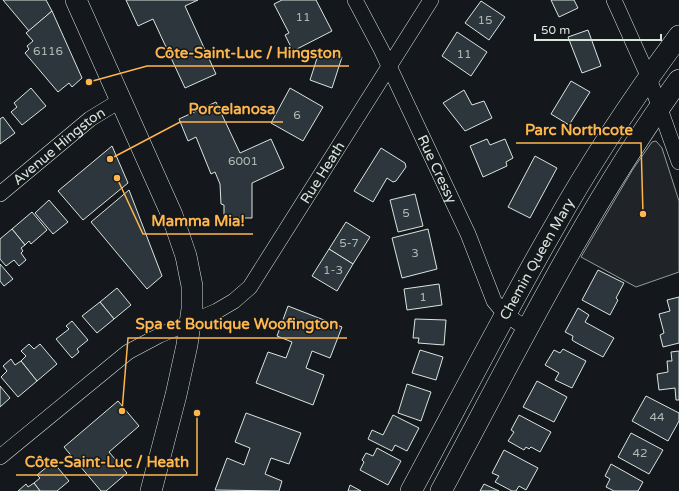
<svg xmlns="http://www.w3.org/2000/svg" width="679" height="491" font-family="'Varela Round',sans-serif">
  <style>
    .green { fill: #202428; stroke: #939e99 }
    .building { fill: #2c363c; stroke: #d8e6dc }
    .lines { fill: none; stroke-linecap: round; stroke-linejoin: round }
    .street-casing { stroke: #d8e6dc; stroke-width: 16 }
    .secondary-casing { stroke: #d8e6dc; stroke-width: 22 }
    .street { stroke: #14181c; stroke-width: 15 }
    .secondary { stroke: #14181c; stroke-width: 21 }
    .labels { text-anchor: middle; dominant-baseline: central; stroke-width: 3; stroke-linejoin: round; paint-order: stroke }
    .number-label { font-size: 12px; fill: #adbab4 }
    .street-label { font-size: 14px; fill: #d8e6dc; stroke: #14181c }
    .leader { fill: none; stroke: #ffb74d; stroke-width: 1.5 }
    .callout-dot { fill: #ffb74d; stroke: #14181c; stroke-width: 1.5 }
    .callout-label { font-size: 15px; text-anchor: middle; font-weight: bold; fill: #ffb74d; stroke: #14181c; stroke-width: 3; stroke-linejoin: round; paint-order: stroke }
  </style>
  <rect width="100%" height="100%" fill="#14181c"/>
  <path class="green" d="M656,141L662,148L679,201V272L636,287L581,257L633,169L652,142Z"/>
  <g class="building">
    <path d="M3,0H46L52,11L29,31Z"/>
    <path d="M126,0H198L185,6L216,74L185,88L153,19L138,26Z"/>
    <path d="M282,0H316L332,31L293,51L285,35L289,33L274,4Z"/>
    <path d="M551,0H574L578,8L559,17Z"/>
    <path d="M481,1L505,17L489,40L465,23Z"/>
    <path d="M52,11L82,78L72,87L69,83L58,92L25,53L29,49L27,46L33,41L26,33Z"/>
    <path d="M588,30L601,66L582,73L568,37Z"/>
    <path d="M457,32L487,52L471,76L442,56Z"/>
    <path d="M320,49L342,57L332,88L310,80Z"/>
    <path d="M571,81L590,92L569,125L551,114Z"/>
    <path d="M31,88L46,106L22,125L11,112L17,107L14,103Z"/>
    <path d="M290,88L323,107L303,141L271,123Z"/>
    <path d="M464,90L472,105L484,101L492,118L465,131L443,103Z"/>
    <path d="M216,102L240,153L271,139L284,168L252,183V218H224V205L221,204L220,184L215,172L211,174L196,137L188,141L179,119Z"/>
    <path d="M3,117L15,133L0,144V119Z"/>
    <path d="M487,139L490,145L505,139L513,158L506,162L507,166L483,177L470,146Z"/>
    <path d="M112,146L128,183L83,220L58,191Z"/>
    <path d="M381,148L405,163L406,167L396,181L393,182L387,178L373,202L354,191Z"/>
    <path d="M535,156L557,168L530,218L508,207Z"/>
    <path d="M129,190L162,276L147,289L91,222Z"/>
    <path d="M415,194L423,226L398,232L390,200Z"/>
    <path d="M49,200L68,222L53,234L35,213Z"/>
    <path d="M32,212L47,230L31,244L29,241L25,245L12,229Z"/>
    <path d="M346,222L370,237L353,264L329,249Z"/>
    <path d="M12,229L25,245L21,248L23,251L21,253L26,260L19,266L14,260L6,266L0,259V239Z"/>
    <path d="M428,229L437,269L402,278L392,238Z"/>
    <path d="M329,249L353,264L337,291L312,276Z"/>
    <path d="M0,264L13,279L4,286L0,281Z"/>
    <path d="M598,270L624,283L616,298L618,300L610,315L582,300Z"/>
    <path d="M439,284L442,305L407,310L404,289Z"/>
    <path d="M117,288L131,305L114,319L100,302Z"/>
    <path d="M679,297V343L663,347L660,335L664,333L659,314L670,311L667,300Z"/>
    <path d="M100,302L114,319L97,333L82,316Z"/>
    <path d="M288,306L342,327L330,358L312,351L306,368L324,375L313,405L256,383L268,352L286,358L292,342L277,336Z"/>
    <path d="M578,308L589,315L585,322L614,338L603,357L575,342L572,340L573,336L565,332Z"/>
    <path d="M415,319L446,320L444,345L418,343L419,338H413Z"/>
    <path d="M72,321L88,340L77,349L79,352L72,358L56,339L69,329L66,326Z"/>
    <path d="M29,344L34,349L40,344L57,364L37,381L21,361L26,356L21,351Z"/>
    <path d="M563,349L586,361L572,388L555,380L559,373L545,365L554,350L560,353Z"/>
    <path d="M420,350L443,357L436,380L412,373Z"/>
    <path d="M679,351V400H676L675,388L659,390L657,374L668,372L667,361H672L671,352Z"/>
    <path d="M11,359L15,365L21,361L37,381L18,397L1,377L7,371L3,366Z"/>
    <path d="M537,381L567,397L554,422L523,407Z"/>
    <path d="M407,384L431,392L421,421L398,413Z"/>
    <path d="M0,386L10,398L0,407Z"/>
    <path d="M646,396L679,413V421L668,441L632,421Z"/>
    <path d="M118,401L139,426L109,452L127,473L106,491H101L64,447Z"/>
    <path d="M246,413L301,433L289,464L271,458L265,474L282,481L279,491L215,490L227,458L244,465L250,448L235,442Z"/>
    <path d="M393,415L419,428L407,451L395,445L392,451L368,439L372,430L383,435Z"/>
    <path d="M519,415L551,432L540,452L531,447L529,449L526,447L524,450L508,441L514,432L511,430Z"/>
    <path d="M631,433L663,450L649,474L618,457Z"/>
    <path d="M377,448L401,461L388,485L360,470L364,462L362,460L366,453L373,456Z"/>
    <path d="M504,450L538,468L526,490L519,486L516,491H512L495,482L499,476L492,473Z"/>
    <path d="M53,462L69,481L57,491H40L34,483L40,478L37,475Z"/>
    <path d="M611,464L643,482L638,491H614L606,487L610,479L605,476Z"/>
    <path d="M34,483L40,491H18L26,484L28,487Z"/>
    <path d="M484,484L499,491H480Z"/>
    <path d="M350,485L361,491H348Z"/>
  </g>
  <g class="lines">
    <defs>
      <g id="street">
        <path id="s1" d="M355,0L381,49L468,234L494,301L505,314L527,329"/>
        <path d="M614,0L649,78L679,162"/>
        <path id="s2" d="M0,194L90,119L121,100"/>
        <path id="s3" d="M0,457L128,352L160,335L217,311L234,301L250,287L431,0"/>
      </g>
      <g id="secondary">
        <path d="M76,0L172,215L186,256L192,286V309L187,345L176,395L151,491"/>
        <path id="s4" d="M411,491C458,404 503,316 552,231C590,163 633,98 679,36"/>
        <path d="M441,491C515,353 587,207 679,80"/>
      </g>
    </defs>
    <use href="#street" class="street-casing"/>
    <use href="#secondary" class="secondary-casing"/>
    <use href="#street" class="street"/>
    <use href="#secondary" class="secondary"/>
  </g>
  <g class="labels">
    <g class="number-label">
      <text x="303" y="17">11</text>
      <text x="485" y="20">15</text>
      <text x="48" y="51">6116</text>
      <text x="464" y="54">11</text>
      <text x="297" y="115">6</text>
      <text x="243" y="161">6001</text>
      <text x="406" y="213">5</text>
      <text x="349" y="243">5-7</text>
      <text x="415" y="253">3</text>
      <text x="333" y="270">1-3</text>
      <text x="423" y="297">1</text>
      <text x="657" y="417">44</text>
      <text x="640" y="453">42</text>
    </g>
    <g class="street-label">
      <text stroke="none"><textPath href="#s2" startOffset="76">Avenue Hingston</textPath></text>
      <text stroke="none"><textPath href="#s1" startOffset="188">Rue Cressy</textPath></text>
      <text stroke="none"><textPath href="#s3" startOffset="440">Rue Heath</textPath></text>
      <text stroke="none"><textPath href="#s4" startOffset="264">Chemin Queen Mary</textPath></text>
    </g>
  </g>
  <path class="leader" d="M89 82L147 66H349M110 159L180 122H283M643 214L641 143H516M117 178L143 234H253M122 411L128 338H347M197 413L197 475H16"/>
  <g class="callout-dot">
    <circle cx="89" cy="82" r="4"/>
    <circle cx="110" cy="159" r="4"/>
    <circle cx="643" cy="214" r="4"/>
    <circle cx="117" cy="178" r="4"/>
    <circle cx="122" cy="411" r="4"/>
    <circle cx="197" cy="413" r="4"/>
  </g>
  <g class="callout-label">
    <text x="248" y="58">Côte-Saint-Luc / Hingston</text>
    <text x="232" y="114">Porcelanosa</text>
    <text x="579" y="135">Parc Northcote</text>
    <text x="198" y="226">Mamma Mia!</text>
    <text x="237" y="329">Spa et Boutique Woofington</text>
    <text x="107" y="467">Côte-Saint-Luc / Heath</text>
  </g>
  <path d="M535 34v6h126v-6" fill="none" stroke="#d8e6dc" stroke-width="2"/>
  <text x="541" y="34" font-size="12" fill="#d8e6dc" stroke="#14181c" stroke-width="3" paint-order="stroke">50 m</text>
</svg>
